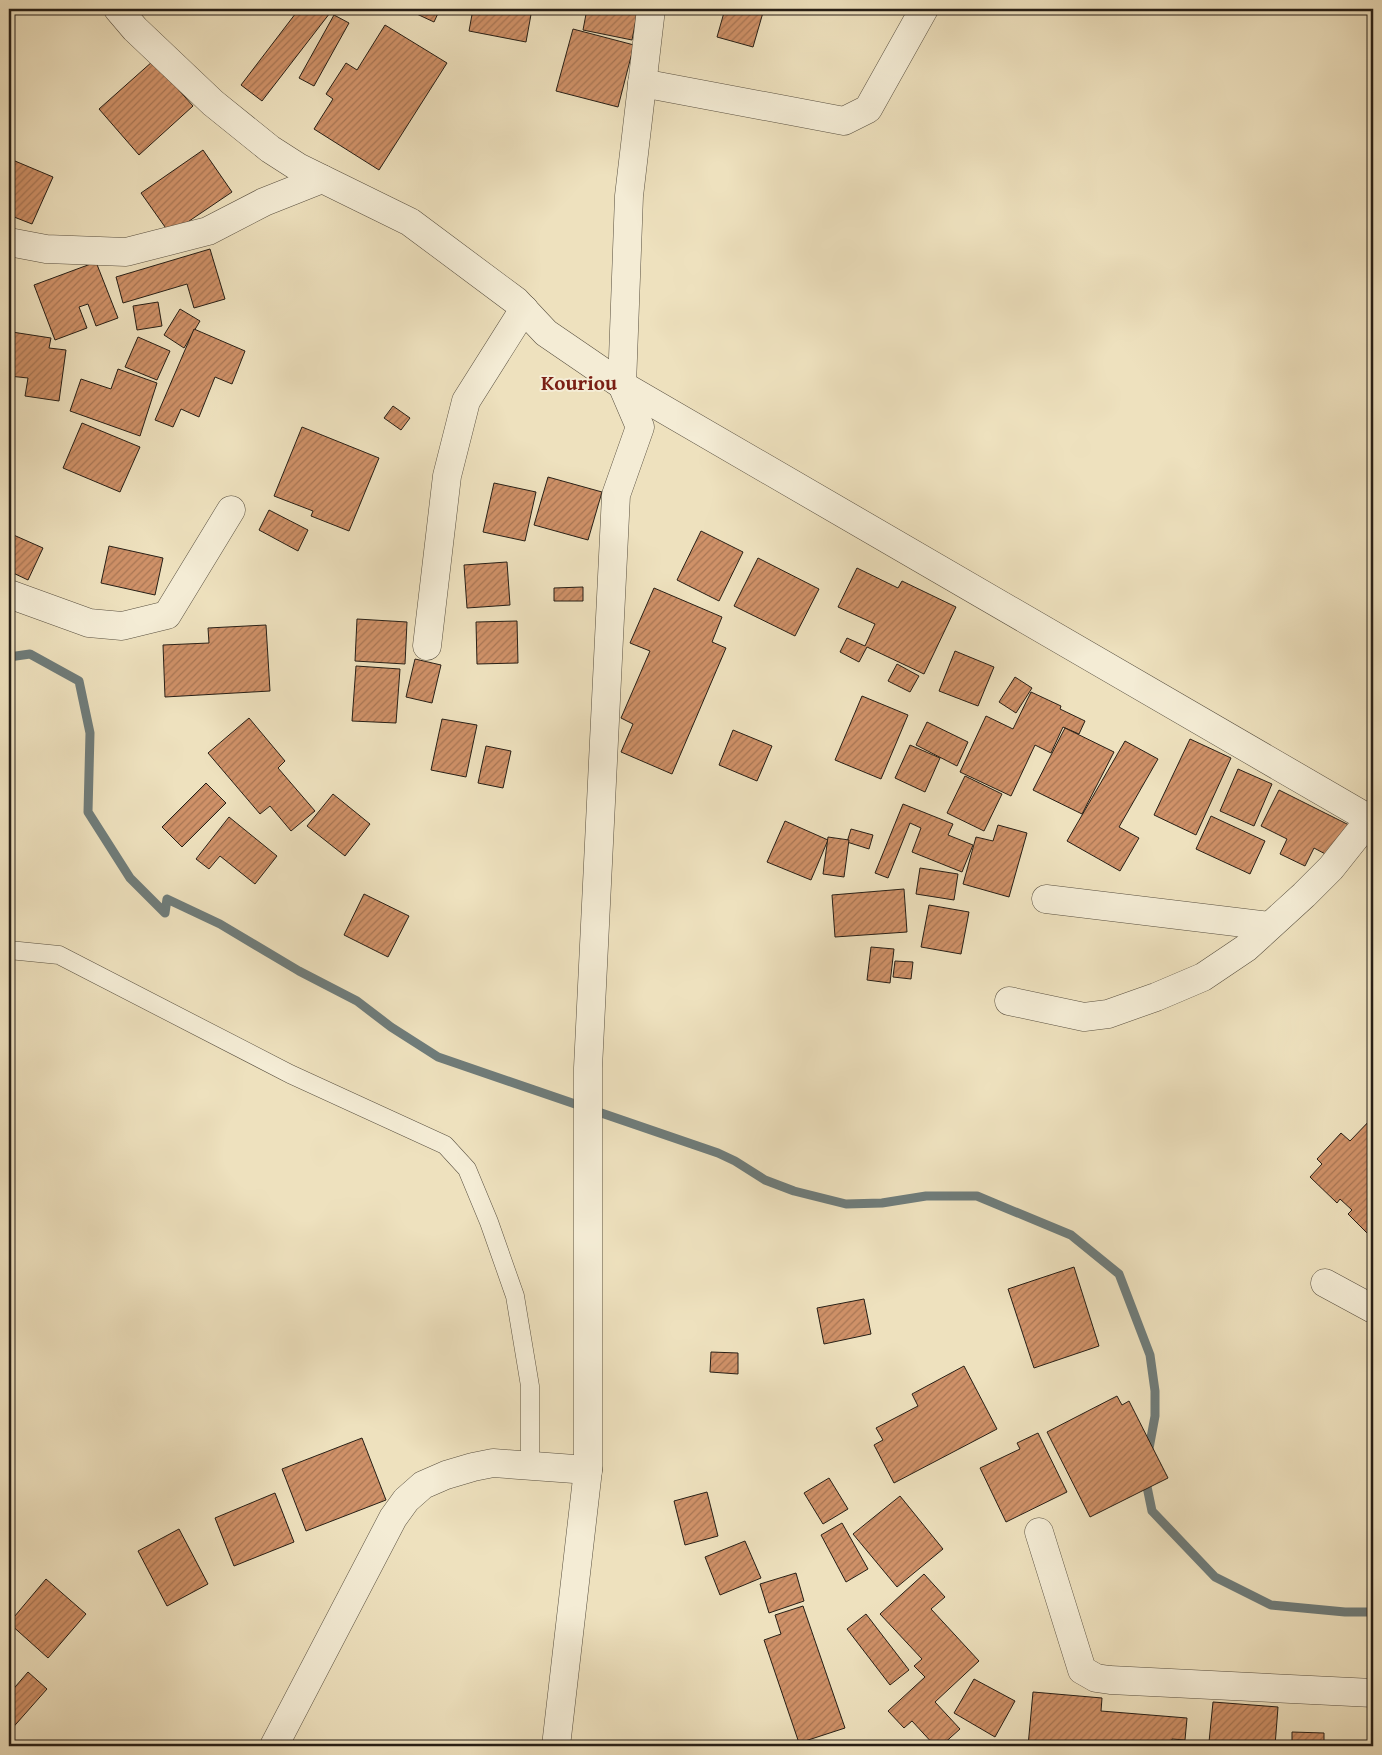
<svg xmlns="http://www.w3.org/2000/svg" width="1382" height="1755" font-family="'Gentium Book Plus',serif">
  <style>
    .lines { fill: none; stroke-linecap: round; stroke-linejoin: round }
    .stream { stroke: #6f7c7a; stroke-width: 9 }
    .building { fill: url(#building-hatch); stroke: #271f16 }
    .service-casing { stroke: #595040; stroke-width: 19 }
    .minor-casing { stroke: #595040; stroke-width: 29 }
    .service { stroke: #f4ecd5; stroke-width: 18 }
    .minor { stroke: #f4ecd5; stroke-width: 28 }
    .labels { text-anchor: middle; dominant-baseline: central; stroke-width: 4; stroke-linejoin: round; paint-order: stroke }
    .district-label { font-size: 21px; font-weight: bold; fill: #7a1f14; stroke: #f4ecd5 }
  </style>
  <defs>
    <pattern id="building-hatch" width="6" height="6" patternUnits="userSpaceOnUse" patternTransform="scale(1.25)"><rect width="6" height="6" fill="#cf9168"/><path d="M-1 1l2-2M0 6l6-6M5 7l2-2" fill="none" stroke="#a87655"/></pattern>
  </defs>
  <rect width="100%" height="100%" fill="#eee1be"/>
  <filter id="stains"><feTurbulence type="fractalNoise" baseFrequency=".004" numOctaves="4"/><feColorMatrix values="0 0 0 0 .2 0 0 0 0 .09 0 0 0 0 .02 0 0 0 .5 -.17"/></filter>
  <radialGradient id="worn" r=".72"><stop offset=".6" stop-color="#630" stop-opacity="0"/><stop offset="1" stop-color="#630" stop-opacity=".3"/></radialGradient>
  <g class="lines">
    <g class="stream">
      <path d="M9,657L30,654L79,681L90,733L88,812L130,878L165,913L167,899L220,924L299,971L357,1001L391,1027L438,1057L718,1153L735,1161L765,1180L794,1191L846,1204L882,1203L926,1196H977L1071,1235L1119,1274L1150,1355L1155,1391V1416L1148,1454"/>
      <path d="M1145,1477L1152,1511L1215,1577L1271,1605L1345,1612H1373"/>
    </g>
  </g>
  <g class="building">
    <path d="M299,9H333L262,101L241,85Z"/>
    <path d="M406,9H440L434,22Z"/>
    <path d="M473,9H532L526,42L469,31Z"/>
    <path d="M587,9H638L632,40L583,30Z"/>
    <path d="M725,9H764L753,47L717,37Z"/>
    <path d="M334,15L349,23L314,86L299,78Z"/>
    <path d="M385,25L447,63L379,170L314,129L333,99L326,94L346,63L357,70Z"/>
    <path d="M573,29L634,45L618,107L556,91Z"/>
    <path d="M153,61L193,106L139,155L99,109Z"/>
    <path d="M203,150L232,192L170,234L141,193Z"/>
    <path d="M15,161L53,177L32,224L9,215V175Z"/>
    <path d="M210,249L225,299L194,308L187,284L123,303L116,277Z"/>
    <path d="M96,262L118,318L96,326L88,304L79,307L87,328L55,340L34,285Z"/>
    <path d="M158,302L162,326L137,330L133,306Z"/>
    <path d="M180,309L200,321L184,348L164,335Z"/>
    <path d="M194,329L245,351L232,384L215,377L199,417L181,409L173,427L155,420Z"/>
    <path d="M12,332L51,338L49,348L66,350L59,401L25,396L28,378L9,376V359Z"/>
    <path d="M138,337L170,351L157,380L125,367Z"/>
    <path d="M118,369L157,383L140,436L70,411L81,379L111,389Z"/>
    <path d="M393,406L410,418L401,430L384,418Z"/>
    <path d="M82,423L140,447L120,492L63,468Z"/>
    <path d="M302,427L379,458L349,531L311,516L313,511L274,496Z"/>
    <path d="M548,477L602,492L588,540L534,525Z"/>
    <path d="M494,483L536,492L525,541L483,532Z"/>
    <path d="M269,510L308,530L298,551L259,530Z"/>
    <path d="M701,531L743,552L719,601L677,580Z"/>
    <path d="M9,533L43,548L28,580L9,571Z"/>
    <path d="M109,546L163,558L155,595L101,583Z"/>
    <path d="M758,558L819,589L795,636L734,606Z"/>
    <path d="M507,562L510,605L467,608L464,565Z"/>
    <path d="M857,568L898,588L902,581L956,607L924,674L867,647L859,662L840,652L847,638L865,646L875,624L838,607Z"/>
    <path d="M583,587V601H554V588Z"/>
    <path d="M654,588L722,617L712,642L726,648L672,774L621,752L633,724L621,718L650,651L630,643Z"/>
    <path d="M357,619L407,622L405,664L355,661Z"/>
    <path d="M517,621L518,663L477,664L476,622Z"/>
    <path d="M266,625L270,691L165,697L163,645L209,643L208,628Z"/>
    <path d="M955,651L994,667L978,706L939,691Z"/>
    <path d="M415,659L441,665L432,703L406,697Z"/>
    <path d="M897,664L919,676L910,692L888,681Z"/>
    <path d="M356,666L400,669L396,723L352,721Z"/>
    <path d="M1015,677L1032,688L1016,713L999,702Z"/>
    <path d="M1031,692L1061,706L1060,709L1085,721L1079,734L1063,727L1051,753L1035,745L1011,796L960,772L986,716L1013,729Z"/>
    <path d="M862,696L908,715L881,779L835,760Z"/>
    <path d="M249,718L285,761L278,768L315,811L291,831L270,806L260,814L208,753Z"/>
    <path d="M442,719L477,725L466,777L431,770Z"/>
    <path d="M927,722L968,742L957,766L916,745Z"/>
    <path d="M1065,728L1114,752L1082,814L1033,790Z"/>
    <path d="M733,730L772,746L757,781L719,765Z"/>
    <path d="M1190,739L1231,758L1196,835L1154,815Z"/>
    <path d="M1125,741L1158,759L1119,827L1139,838L1120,871L1067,841Z"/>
    <path d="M910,745L940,758L925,792L895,778Z"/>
    <path d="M486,746L511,751L503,788L478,783Z"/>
    <path d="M1238,769L1272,784L1254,826L1220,811Z"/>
    <path d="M965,776L1002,794L984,831L947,813Z"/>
    <path d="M206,783L226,803L182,847L162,827Z"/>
    <path d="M1279,790L1349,825L1333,858L1314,848L1305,866L1280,854L1287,839L1261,826Z"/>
    <path d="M333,794L370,824L345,856L307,826Z"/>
    <path d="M903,804L953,824L948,835L973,845L962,872L912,852L921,828L910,823L888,878L875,873Z"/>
    <path d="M1211,816L1265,841L1250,874L1196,849Z"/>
    <path d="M229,817L277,856L255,884L220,856L209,869L196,859Z"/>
    <path d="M785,821L828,840L811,880L767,862Z"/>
    <path d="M998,825L1027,833L1009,897L963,884L976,837L993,841Z"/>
    <path d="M851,829L873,835L869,849L847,842Z"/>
    <path d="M828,837L849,840L844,877L823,874Z"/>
    <path d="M920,868L958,874L954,900L916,894Z"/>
    <path d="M904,889L907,932L835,937L832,895Z"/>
    <path d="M364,894L409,916L388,957L344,935Z"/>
    <path d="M929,905L969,912L961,954L921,947Z"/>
    <path d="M871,947L894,949L890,983L867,980Z"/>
    <path d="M895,961L913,962L911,979L893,977Z"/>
    <path d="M1373,1117V1234L1371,1231L1368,1234L1348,1214L1352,1210L1340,1199L1337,1203L1310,1177L1322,1164L1317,1159L1341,1133L1350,1141Z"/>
    <path d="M1074,1267L1099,1346L1034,1368L1008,1289Z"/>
    <path d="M864,1299L871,1334L824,1344L817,1308Z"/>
    <path d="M711,1352L738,1353V1374L710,1372Z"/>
    <path d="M964,1366L997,1429L894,1483L874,1445L883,1440L876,1428L918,1406L912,1394Z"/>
    <path d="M1117,1396L1122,1405L1129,1401L1168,1478L1090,1517L1047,1432Z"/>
    <path d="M1038,1433L1067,1492L1006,1522L980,1468L1020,1449L1017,1443Z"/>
    <path d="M362,1438L386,1500L306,1531L282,1469Z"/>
    <path d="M829,1478L848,1509L823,1524L804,1493Z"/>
    <path d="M707,1492L718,1536L685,1545L674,1501Z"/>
    <path d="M275,1493L294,1542L234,1566L215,1518Z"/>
    <path d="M900,1496L943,1549L897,1587L853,1534Z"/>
    <path d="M842,1523L868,1569L846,1582L821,1535Z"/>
    <path d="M179,1529L208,1584L167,1606L138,1551Z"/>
    <path d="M745,1541L761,1578L720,1595L705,1557Z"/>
    <path d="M796,1573L804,1601L769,1613L760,1584Z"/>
    <path d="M924,1574L945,1597L931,1609L979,1661L935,1702L960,1729L941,1746H935L912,1721L904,1728L888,1711L925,1677L914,1666L922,1659L880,1614Z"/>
    <path d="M46,1579L86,1614L48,1658L9,1623Z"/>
    <path d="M803,1606L845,1728L799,1743L764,1640L781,1634L775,1615Z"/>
    <path d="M866,1614L909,1670L890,1685L847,1629Z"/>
    <path d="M28,1672L47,1689L9,1732V1694Z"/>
    <path d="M974,1679L1015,1701L995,1737L954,1713Z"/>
    <path d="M1033,1692L1102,1698L1101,1711L1187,1718L1185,1740L1172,1739L1171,1746H1028Z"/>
    <path d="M1213,1702L1278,1707L1275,1746L1209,1742Z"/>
    <path d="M1292,1732L1324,1733V1746H1292Z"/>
  </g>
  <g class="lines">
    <defs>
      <path id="service" d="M9,950L59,955L290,1074L445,1145L467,1169L489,1222L515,1296L530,1386V1466"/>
      <g id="minor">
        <path d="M118,9L135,29L213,103L270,149L298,167L410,222L516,301L546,333L622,385L1373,821"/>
        <path d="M642,83L844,121L868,109L924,9"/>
        <path d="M9,242L46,249L126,252L208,231L264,202L322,179"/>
        <path d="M9,594L89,623L122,626L167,615L231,510"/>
        <path d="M427,646L447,476L466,401L524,309"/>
        <path d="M1046,899L1269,926"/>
        <path d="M1009,1001L1084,1017L1108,1014L1156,997L1203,977L1246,948L1304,895L1331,868L1370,819"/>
        <path d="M1325,1283L1373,1309"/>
        <path d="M1039,1532L1082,1670L1096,1678L1110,1680L1373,1693"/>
        <path d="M274,1746L393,1518L406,1500L423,1485L446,1475L473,1467L493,1463L588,1470"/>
        <path d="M556,1746L588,1470V1068L616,495L640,427L622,385L629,196L651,9"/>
      </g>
    </defs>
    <use href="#service" class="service-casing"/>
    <use href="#minor" class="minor-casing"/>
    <use href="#service" class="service"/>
    <use href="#minor" class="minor"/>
  </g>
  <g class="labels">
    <g class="district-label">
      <text x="579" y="382">Kouriou</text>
    </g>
  </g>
  <rect width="1382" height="1755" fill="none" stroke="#eee1be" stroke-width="30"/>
  <rect x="10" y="10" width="1362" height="1735" fill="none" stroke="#271f16" stroke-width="2.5"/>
  <rect x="15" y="15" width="1352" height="1725" fill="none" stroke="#271f16"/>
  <rect width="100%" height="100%" filter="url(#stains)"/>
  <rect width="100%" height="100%" fill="url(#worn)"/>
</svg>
